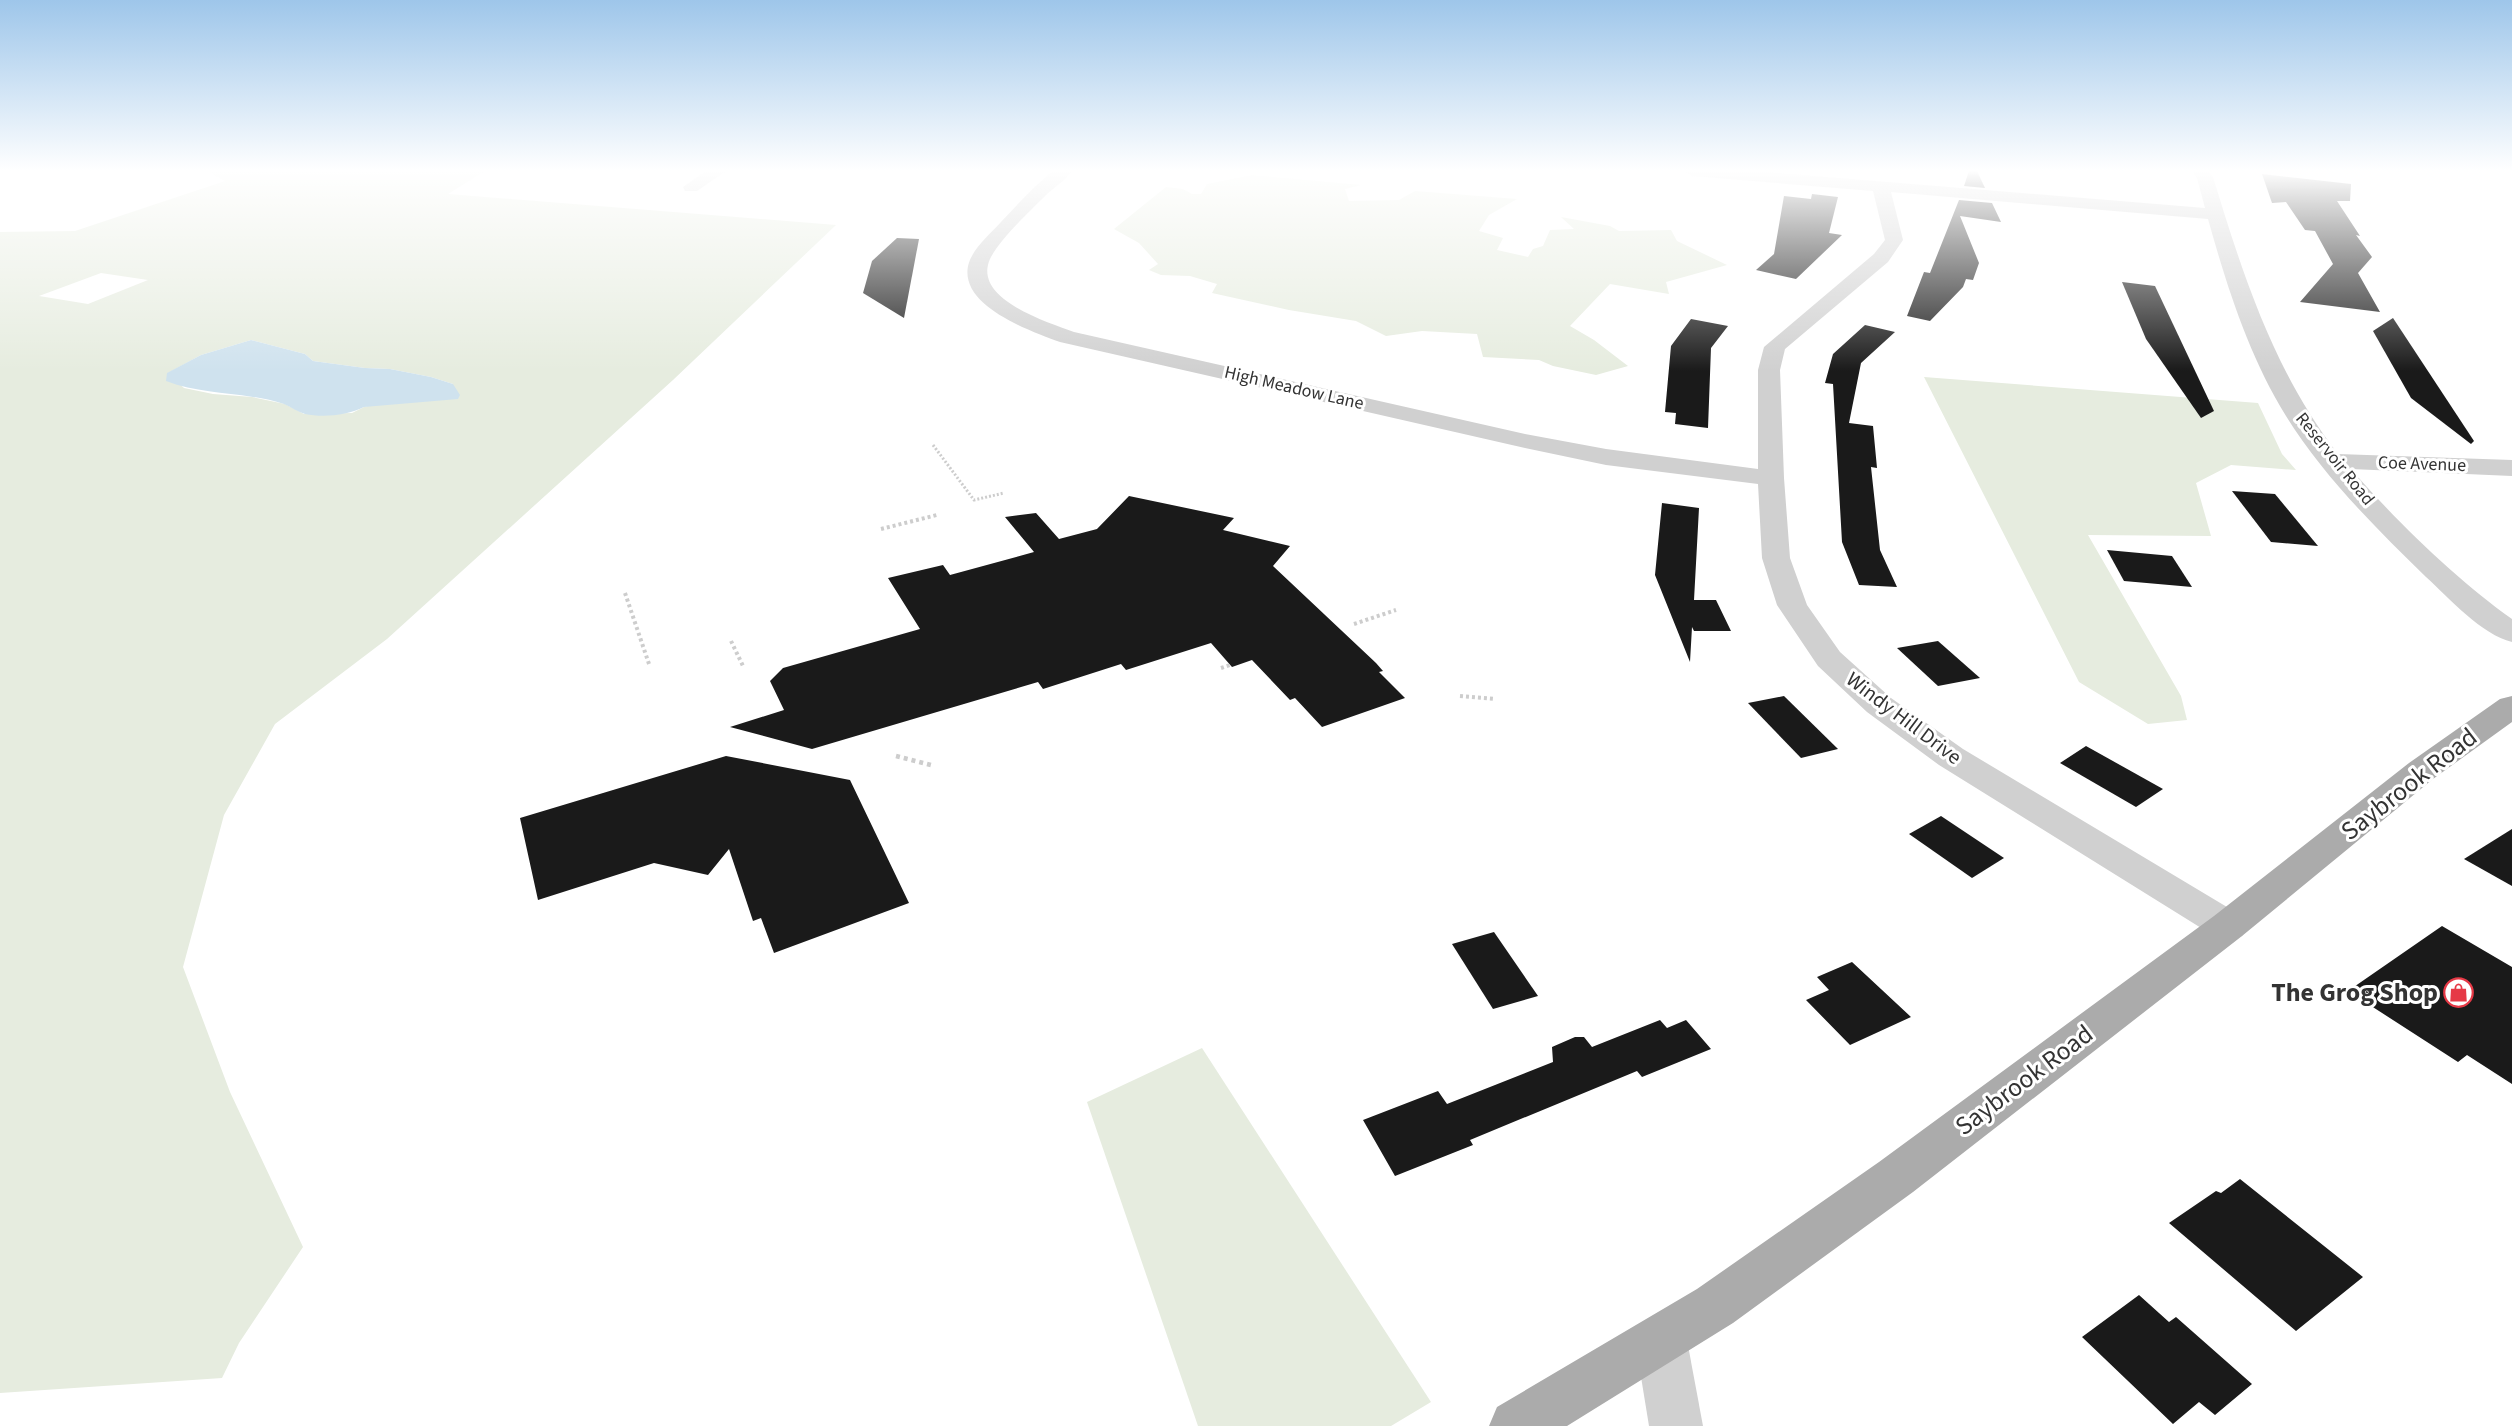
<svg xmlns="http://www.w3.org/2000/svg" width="2512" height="1426" font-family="'Source Sans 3',sans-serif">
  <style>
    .green { fill: #e6ecdf; fill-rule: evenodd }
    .water { fill: #cfe2ee }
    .building { fill: #1a1a1a }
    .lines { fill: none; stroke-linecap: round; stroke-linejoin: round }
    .path-far2 { stroke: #cdcdcd; stroke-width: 3; stroke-dasharray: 2 2; stroke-linecap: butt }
    .path-far1 { stroke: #cdcdcd; stroke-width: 4; stroke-dasharray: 3 3; stroke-linecap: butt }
    .path { stroke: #cdcdcd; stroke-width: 4.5; stroke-dasharray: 4 4; stroke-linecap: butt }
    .minor { fill: #d0d0d0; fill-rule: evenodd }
    .major { fill: #ababab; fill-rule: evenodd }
    .labels { text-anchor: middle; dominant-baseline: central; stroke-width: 6; stroke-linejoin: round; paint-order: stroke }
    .far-street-label { font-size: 18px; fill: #333; stroke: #fff }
    .street-label { font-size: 21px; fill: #333; stroke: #fff }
    .near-street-label { font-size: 26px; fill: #333; stroke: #fff }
    .near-poi-label { font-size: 26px; font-weight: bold; fill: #333; stroke: #fff; text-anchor: end }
  </style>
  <rect width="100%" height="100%" fill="#fff"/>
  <g class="green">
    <path d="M207,171H485L448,194L836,225L673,380L387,639L275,724L224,815L183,967L230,1092L303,1247L239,1343L222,1378L0,1393V232L75,231L225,181ZM101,273L148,280L88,304L39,296ZM251,340L305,354L313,361L365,368L390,369L431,377L453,384L364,407L352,413L304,414L285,404L252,397L213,394L184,388L168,373L201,355Z"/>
    <path d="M1252,175L1361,185L1345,189L1349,201L1399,200L1415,191L1517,199L1489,215L1479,231L1503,238L1497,250L1528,257L1533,249L1543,246L1550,230L1574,229L1561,217L1610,226L1619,231L1671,230L1677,241L1727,265L1666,282L1669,294L1610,284L1570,326L1594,340L1628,366L1596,375L1553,366L1539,360L1483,357L1477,334L1422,331L1386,336L1356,321L1289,310L1212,293L1217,284L1190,276L1161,275L1149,270L1158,264L1139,243L1114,229L1166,187L1183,189L1192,194H1201L1207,184Z"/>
    <path d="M1924,377L2258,403L2282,454L2296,470L2231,465L2196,483L2211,536L2088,535L2181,696L2187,720L2148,724L2079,682Z"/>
    <path d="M1202,1048L1431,1402L1391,1426H1198L1087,1102Z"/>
  </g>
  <path class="water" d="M251,340L305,354L313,361L365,368L390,369L431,377L453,384L460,395L458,399L364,407C348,415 324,418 305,414C298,412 291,407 284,404C274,401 263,398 253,397C223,392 195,392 166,381L167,373L201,355Z"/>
  <g class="building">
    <path d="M1969,171H1977L1985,188L1964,186Z"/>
    <path d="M2262,174L2351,184L2350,201H2337L2360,236L2356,235L2372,257L2358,273L2380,312L2300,302L2333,264L2315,231L2305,230L2286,202L2272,203Z"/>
    <path d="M1812,194L1838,197L1829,233L1842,235L1796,279L1756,270L1774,254L1784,196L1811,199Z"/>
    <path d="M1959,200L1992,203L2001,222L1960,216L1979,263L1973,280L1966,279L1963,287L1930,321L1907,316L1924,272L1930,273Z"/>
    <path d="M897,238L919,239L904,318L863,293L872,261Z"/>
    <path d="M2122,282L2155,286L2214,411L2201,418L2146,339Z"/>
    <path d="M2393,318L2474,441L2471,444L2411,398L2373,331Z"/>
    <path d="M1691,319L1728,326L1711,348L1708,428L1675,424L1676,413L1665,412L1671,346Z"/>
    <path d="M1865,325L1895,332L1861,363L1849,423L1873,426L1877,468L1871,467L1880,550L1897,587L1859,585L1842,542L1833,384L1825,383L1833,354Z"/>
    <path d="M2232,491L2275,494L2318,546L2271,542Z"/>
    <path d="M1129,496L1234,518L1223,530L1290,546L1273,566L1376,663L1383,671L1379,672L1405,698L1322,727L1295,698L1290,700L1252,660L1232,667L1211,643L1126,670L1121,664L1043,689L1038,682L812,749L730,727L784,710L770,681L783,668L920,629L888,578L943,565L950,575L1034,552L1005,517L1036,513L1059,539L1097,529Z"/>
    <path d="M1662,503L1699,508L1694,600H1716L1731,631H1694L1692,627L1690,662L1655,575Z"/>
    <path d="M2107,550L2172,556L2192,587L2124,581Z"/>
    <path d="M1938,641L1980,678L1938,686L1897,648Z"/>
    <path d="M1784,696L1838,749L1801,758L1748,703Z"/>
    <path d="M2086,746L2163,789L2136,807L2060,763Z"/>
    <path d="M726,756L850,780L909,903L774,953L761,918L753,921L729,849L708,875L654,863L538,900L520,818Z"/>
    <path d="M1941,816L2004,858L1972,878L1909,834Z"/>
    <path d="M2512,829V886L2464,859Z"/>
    <path d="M2442,926L2512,967V1084L2467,1055L2458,1062L2348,991Z"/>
    <path d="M1494,932L1538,996L1493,1009L1452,944Z"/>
    <path d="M1852,962L1911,1017L1850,1045L1806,1000L1829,990L1817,977Z"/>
    <path d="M1660,1020L1667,1028L1686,1020L1711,1049L1642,1077L1637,1071L1470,1140L1473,1145L1395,1176L1363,1120L1438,1091L1447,1104L1553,1062L1552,1047L1575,1037H1584L1592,1047Z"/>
    <path d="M2240,1179L2363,1277L2296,1331L2169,1223L2216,1191L2221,1193Z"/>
    <path d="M2139,1295L2169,1322L2176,1317L2252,1384L2215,1415L2199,1402L2173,1424L2082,1337Z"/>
  </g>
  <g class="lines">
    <path class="path-far2" d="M933,445L974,500L1004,493"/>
    <g class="path-far1">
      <path d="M881,529L937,515"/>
      <path d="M625,593L649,664"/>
      <path d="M1354,624L1396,610"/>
      <path d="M731,641L743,666"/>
      <path d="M1221,668L1230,665"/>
      <path d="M1460,696L1495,699"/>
    </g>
    <path class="path" d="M896,756L931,765"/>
    <g class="minor">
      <path d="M706,171H726L697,191H685L683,187Z"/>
      <path d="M1053,171H1072C1065,181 1053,188 1045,196C1030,211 999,240 990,259C972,299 1047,322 1074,332L1525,434L1606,449L1758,469V370L1764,347L1874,254L1885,240L1873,191L1692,176L1684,171H1754L2205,208L2197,178L2192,171H2209L2213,177C2243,275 2274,372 2338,454L2512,460V476L2351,469C2395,520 2458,581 2512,619V642C2482,635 2449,598 2426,577C2375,527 2324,477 2286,416C2249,356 2227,287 2208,219L1891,192L1903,240L1888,262L1785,349L1780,370L1784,478L1790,558L1807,605L1840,652L1891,698L1963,749L2242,916L2248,926L2242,936L2228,941L2214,936L1939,765L1867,712L1818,666L1777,605L1762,558L1758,484L1606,465L1525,448L1060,342C1031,331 960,307 968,266C972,249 989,235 1001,222C1018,204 1034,186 1053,171Z"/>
      <path d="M1661,1315L1679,1322L1687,1340L1703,1426H1649L1635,1340L1643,1322Z"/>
    </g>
    <path class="major" d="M2512,696V722L2433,779L2242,936L1913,1192L1733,1323L1567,1426H1489L1497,1407L1697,1289L1879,1162L2214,916L2409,763L2500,699Z"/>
  </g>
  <linearGradient id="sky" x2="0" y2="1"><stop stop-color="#9ec6ea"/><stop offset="0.46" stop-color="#fff"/><stop offset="1" stop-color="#fff" stop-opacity="0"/></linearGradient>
  <rect width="2512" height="371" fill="url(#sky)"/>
  <defs>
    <symbol id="shop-ring" viewBox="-11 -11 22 22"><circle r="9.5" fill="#fff" stroke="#e63946" stroke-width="1.5"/><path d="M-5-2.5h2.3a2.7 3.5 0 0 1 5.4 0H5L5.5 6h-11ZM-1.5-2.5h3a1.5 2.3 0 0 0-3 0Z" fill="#e63946"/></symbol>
  </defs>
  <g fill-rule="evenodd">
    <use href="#shop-ring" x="2442" y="976" width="33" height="33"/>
  </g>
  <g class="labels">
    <g class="far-street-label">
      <text transform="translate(1294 388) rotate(13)">High Meadow Lane</text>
      <text transform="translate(2335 459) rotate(51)">Reservoir Road</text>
      <text transform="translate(2422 464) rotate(2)">Coe Avenue</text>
    </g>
    <g class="street-label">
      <text transform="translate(1904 718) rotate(37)">Windy Hill Drive</text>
    </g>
    <g class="near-street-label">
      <text transform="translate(2409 784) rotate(-38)">Saybrook Road</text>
      <text transform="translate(2024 1080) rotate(-37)">Saybrook Road</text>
    </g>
    <g class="near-poi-label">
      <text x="2438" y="992">The Grog Shop</text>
    </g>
  </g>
</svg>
